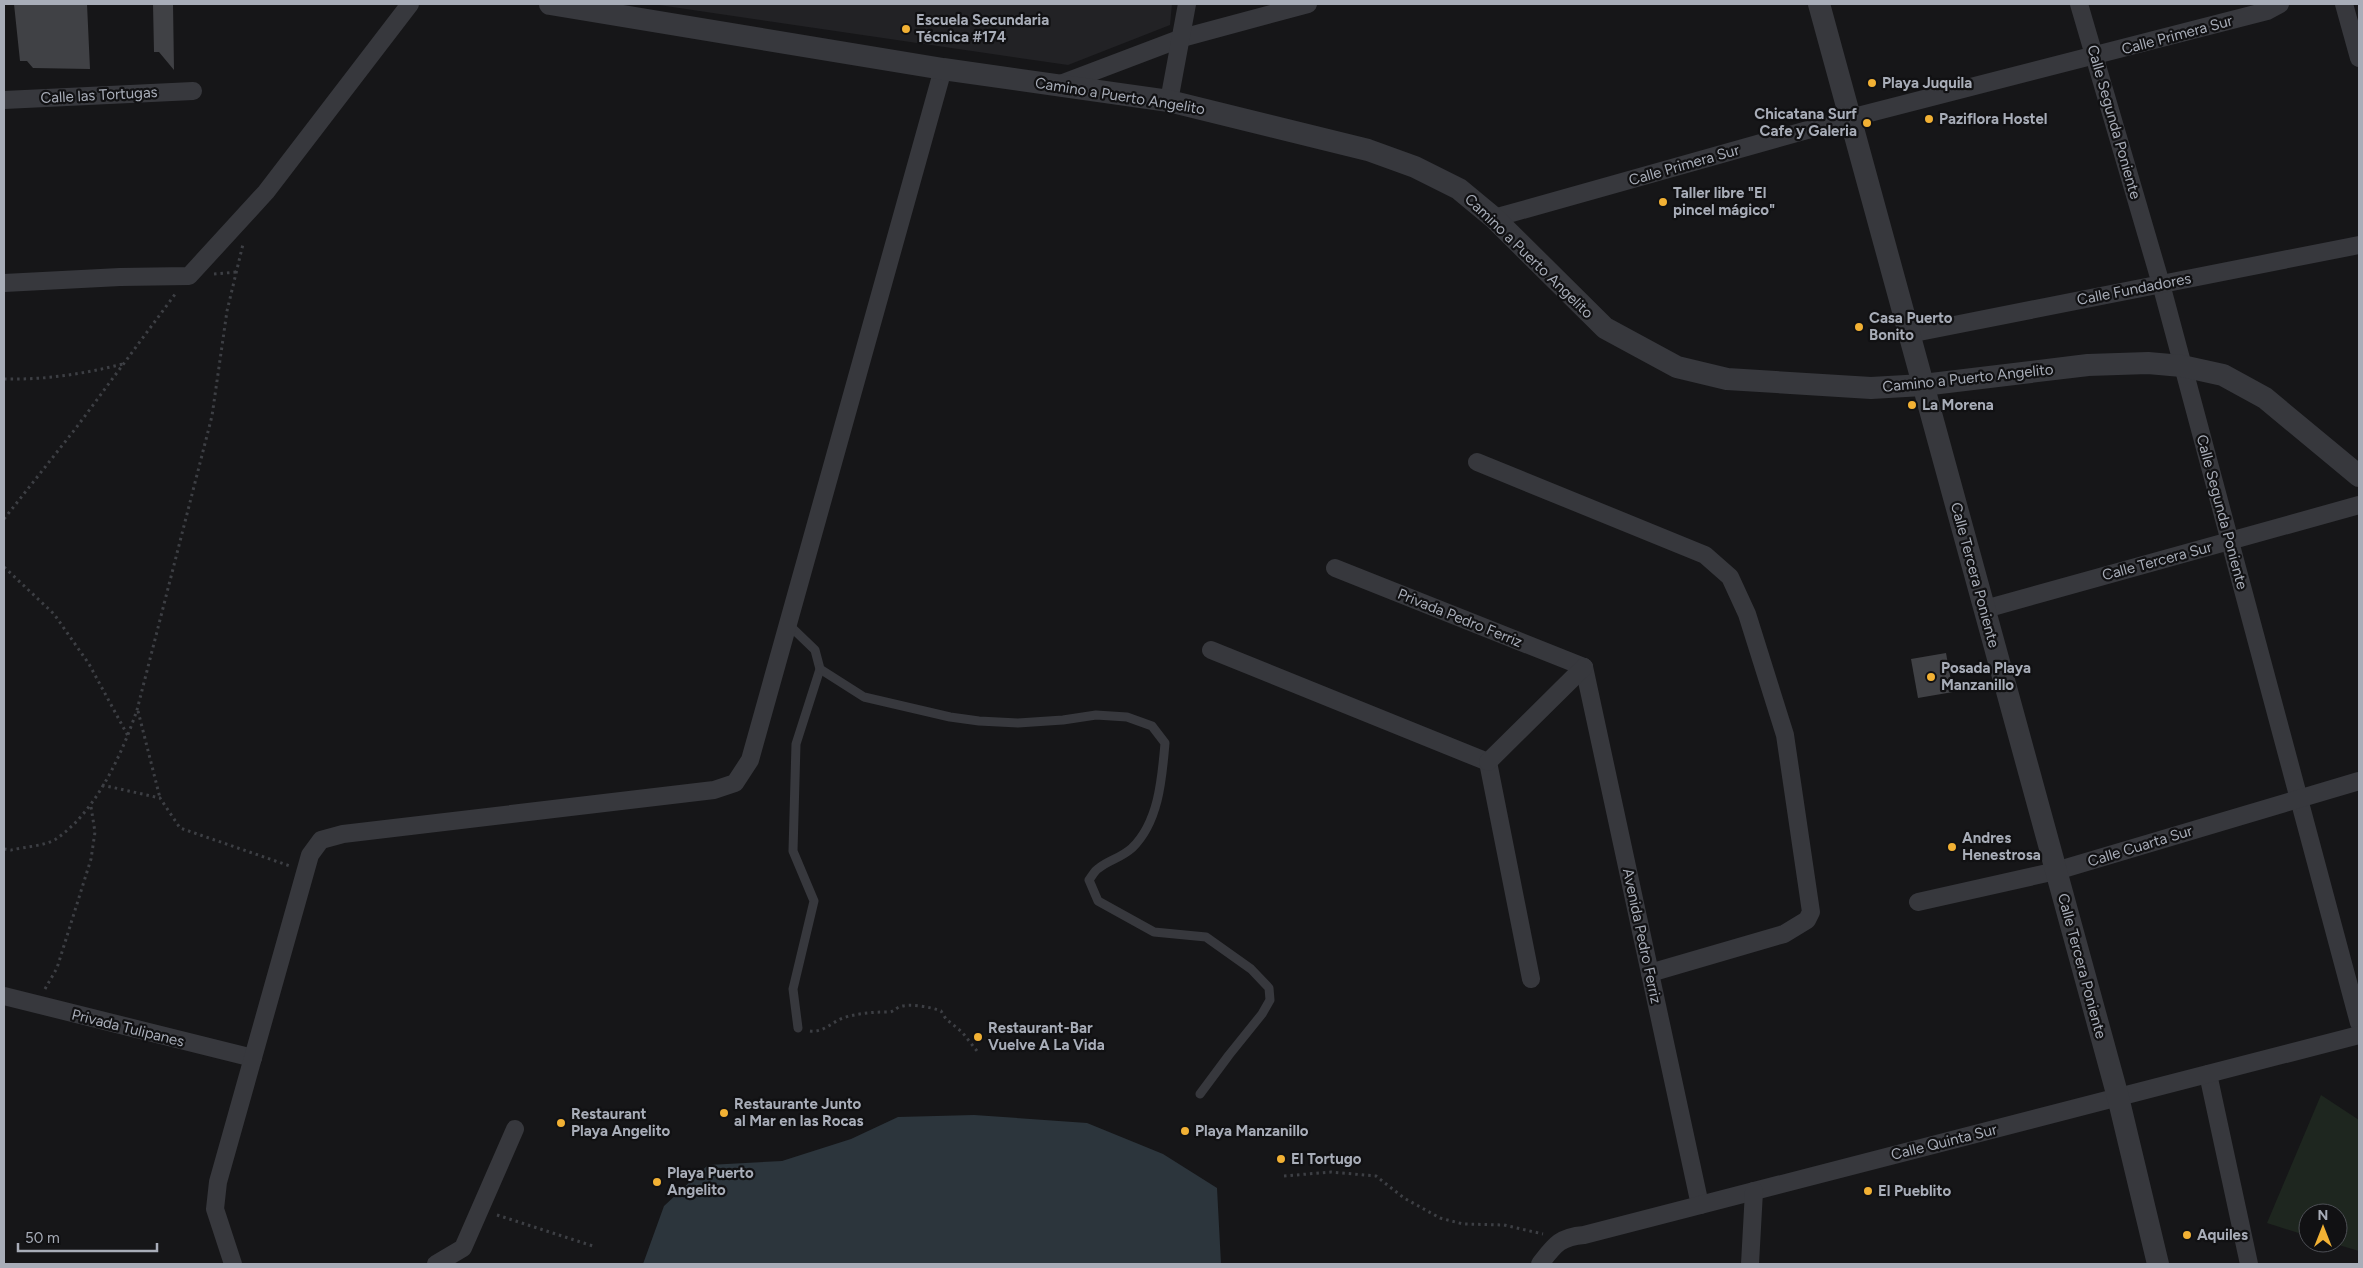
<svg xmlns="http://www.w3.org/2000/svg" width="2363" height="1268" font-family="Figtree,sans-serif">
  <style>
    .built { fill: #222225 }
    .green { fill: #1e261f }
    .water { fill: #2c353c }
    .building { fill: #404145 }
    .lines { fill: none; stroke-linecap: round; stroke-linejoin: round }
    .path { stroke: #3d3f44; stroke-width: 3; stroke-dasharray: 2.5 4; stroke-linecap: butt }
    .service { stroke: #37383d; stroke-width: 9 }
    .minor { stroke: #37383d; stroke-width: 18 }
    .tertiary { stroke: #37383d; stroke-width: 22 }
    .poi-dot { fill: #f2b134; stroke: #111113; stroke-width: 2 }
    .labels { text-anchor: middle; dominant-baseline: central; stroke-width: 4.5; stroke-linejoin: round; paint-order: stroke }
    .poi-label { font-size: 15px; font-weight: bold; fill: #a8adb8; stroke: #111113; text-anchor: start }
    .street-label { font-size: 15px; fill: #a8adb8; stroke: #111113 }
  </style>
  <rect width="100%" height="100%" fill="#161618"/>
  <path class="built" d="M652,4H1172L1170,25L1068,65Z"/>
  <path class="green" d="M2321,1095L2359,1120V1251L2332,1243H2338V1213H2308V1236L2267,1223Z"/>
  <path class="water" d="M974,1115L1087,1123L1163,1154L1217,1188L1221,1264H643L664,1206L708,1165L782,1161L851,1139L898,1117Z"/>
  <g class="building">
    <path d="M14,4H87L90,69L33,68L27,61H20Z"/>
    <path d="M153,4H173L174,70L159,52H154Z"/>
    <path d="M1946,653L1953,692L1918,698L1911,659Z"/>
  </g>
  <g class="lines">
    <g class="path">
      <path d="M214,274L237,272"/>
      <path d="M4,379C45,380 83,374 123,364"/>
      <path d="M4,519L76,428L176,293"/>
      <path d="M4,567L54,614L89,664L128,736"/>
      <path d="M138,711L160,798"/>
      <path d="M102,785L160,798L180,828L290,866"/>
      <path d="M4,849L11,850C24,847 45,846 56,839C96,812 122,754 137,710L212,416L227,311L243,244"/>
      <path d="M45,989L57,968L91,859L95,832L91,807"/>
      <path d="M810,1031C823,1033 832,1022 843,1018C858,1013 873,1012 889,1012C893,1012 895,1009 899,1007C909,1003 931,1007 941,1011L946,1019L962,1032L977,1051"/>
      <path d="M1284,1176L1331,1172L1376,1176L1404,1198L1440,1218L1463,1224L1504,1225L1543,1234"/>
      <path d="M497,1215L593,1246"/>
    </g>
    <g class="service">
      <path d="M788,624L815,650L820,669L796,744L793,851L814,901L793,989L798,1028"/>
      <path d="M820,669L864,697L950,717L979,721L1018,723L1063,720L1096,715L1127,717L1152,726L1165,743C1162,778 1159,822 1132,848C1121,858 1109,860 1099,868C1095,870 1092,876 1089,880L1098,901L1154,932L1206,937L1251,969L1269,988L1270,1000L1262,1014L1229,1055L1200,1094"/>
    </g>
    <g class="minor">
      <path d="M2079,4L2161,284L2359,1023"/>
      <path d="M2344,4L2359,58"/>
      <path d="M1058,85L1182,38L1308,4"/>
      <path d="M4,100L193,91"/>
      <path d="M1169,101L1187,4"/>
      <path d="M1494,218L1850,118L2267,11L2280,4"/>
      <path d="M4,283L120,277L189,276L266,192L410,4"/>
      <path d="M1909,334L2359,245"/>
      <path d="M1477,462L1705,555L1730,577L1747,614L1785,735L1811,912L1807,920L1784,934L1650,973"/>
      <path d="M1335,568L1584,667"/>
      <path d="M1985,609L2359,505"/>
      <path d="M1211,650L1488,762"/>
      <path d="M1584,667L1700,1205"/>
      <path d="M1488,762L1531,979"/>
      <path d="M1488,762L1584,667"/>
      <path d="M1918,902L2056,871L2359,781"/>
      <path d="M4,996L253,1058"/>
      <path d="M2208,1074L2249,1264"/>
      <path d="M233,1264L215,1209L218,1182L310,855L321,840L343,834L714,790L735,783L750,760L943,69"/>
      <path d="M436,1264L463,1248L515,1129"/>
      <path d="M1540,1264C1554,1246 1559,1237 1584,1235L2359,1035"/>
      <path d="M1750,1264L1754,1191"/>
    </g>
    <g class="tertiary">
      <path d="M550,4L943,69L1169,101L1368,150L1415,167L1459,189L1494,218L1605,328L1677,367L1727,379L1871,388L1923,385L2088,365L2148,363L2182,366L2223,375L2265,398L2359,476"/>
      <path d="M1819,4L2118,1097L2158,1264"/>
    </g>
  </g>
  <g class="poi-dot">
    <circle cx="906" cy="29" r="5"/>
    <circle cx="1872" cy="83" r="5"/>
    <circle cx="1929" cy="119" r="5"/>
    <circle cx="1867" cy="123" r="5"/>
    <circle cx="1663" cy="202" r="5"/>
    <circle cx="1859" cy="327" r="5"/>
    <circle cx="1912" cy="405" r="5"/>
    <circle cx="1931" cy="677" r="5"/>
    <circle cx="1952" cy="847" r="5"/>
    <circle cx="978" cy="1037" r="5"/>
    <circle cx="724" cy="1113" r="5"/>
    <circle cx="561" cy="1123" r="5"/>
    <circle cx="1185" cy="1131" r="5"/>
    <circle cx="1281" cy="1159" r="5"/>
    <circle cx="657" cy="1182" r="5"/>
    <circle cx="1868" cy="1191" r="5"/>
    <circle cx="2187" cy="1235" r="5"/>
  </g>
  <g class="labels">
    <g class="poi-label">
      <text x="916" y="20">Escuela Secundaria<tspan x="916" dy="17">Técnica #174</tspan></text>
      <text x="1882" y="83">Playa Juquila</text>
      <text x="1857" y="114" text-anchor="end">Chicatana Surf<tspan x="1857" dy="17">Cafe y Galeria</tspan></text>
      <text x="1939" y="119">Paziflora Hostel</text>
      <text x="1673" y="193">Taller libre "El<tspan x="1673" dy="17">pincel mágico"</tspan></text>
      <text x="1869" y="318">Casa Puerto<tspan x="1869" dy="17">Bonito</tspan></text>
      <text x="1922" y="405">La Morena</text>
      <text x="1941" y="668">Posada Playa<tspan x="1941" dy="17">Manzanillo</tspan></text>
      <text x="1962" y="838">Andres<tspan x="1962" dy="17">Henestrosa</tspan></text>
      <text x="988" y="1028">Restaurant-Bar<tspan x="988" dy="17">Vuelve A La Vida</tspan></text>
      <text x="734" y="1104">Restaurante Junto<tspan x="734" dy="17">al Mar en las Rocas</tspan></text>
      <text x="571" y="1114">Restaurant<tspan x="571" dy="17">Playa Angelito</tspan></text>
      <text x="1195" y="1131">Playa Manzanillo</text>
      <text x="1291" y="1159">El Tortugo</text>
      <text x="667" y="1173">Playa Puerto<tspan x="667" dy="17">Angelito</tspan></text>
      <text x="1878" y="1191">El Pueblito</text>
      <text x="2197" y="1235">Aquiles</text>
    </g>
    <g class="street-label">
      <text transform="translate(2177 35) rotate(-15)">Calle Primera Sur</text>
      <text transform="translate(99 95) rotate(-3)">Calle las Tortugas</text>
      <text transform="translate(1120 96) rotate(9)">Camino a Puerto Angelito</text>
      <text transform="translate(2114 122) rotate(74)">Calle Segunda Poniente</text>
      <text transform="translate(1684 165) rotate(-16)">Calle Primera Sur</text>
      <text transform="translate(1529 256) rotate(44)">Camino a Puerto Angelito</text>
      <text transform="translate(2134 289) rotate(-11)">Calle Fundadores</text>
      <text transform="translate(1968 378) rotate(-6)">Camino a Puerto Angelito</text>
      <text transform="translate(2222 512) rotate(75)">Calle Segunda Poniente</text>
      <text transform="translate(2157 561) rotate(-15)">Calle Tercera Sur</text>
      <text transform="translate(1975 575) rotate(75)">Calle Tercera Poniente</text>
      <text transform="translate(1460 618) rotate(22)">Privada Pedro Ferriz</text>
      <text transform="translate(2140 846) rotate(-17)">Calle Cuarta Sur</text>
      <text transform="translate(1642 936) rotate(78)">Avenida Pedro Ferriz</text>
      <text transform="translate(2082 966) rotate(75)">Calle Tercera Poniente</text>
      <text transform="translate(128 1028) rotate(14)">Privada Tulipanes</text>
      <text transform="translate(1944 1142) rotate(-14)">Calle Quinta Sur</text>
    </g>
  </g>
  <rect width="2363" height="1268" fill="none" stroke="#a8adb8" stroke-width="10"/>
  <g transform="translate(2323 1228)"><circle r="24" fill="#111113" stroke="#4d4f55"/>
  <path d="M0-4L9 19L0 12L-9 19Z" fill="#f2b134"/>
  <text y="-8" font-size="14" font-weight="bold" text-anchor="middle" fill="#a8adb8">N</text>
  </g>
  <path d="M18 1243v8h139v-8" fill="none" stroke="#a8adb8" stroke-width="2.5"/>
  <text x="25" y="1243" font-size="15" fill="#a8adb8" stroke="#111113" stroke-width="4" paint-order="stroke">50 m</text>
</svg>
